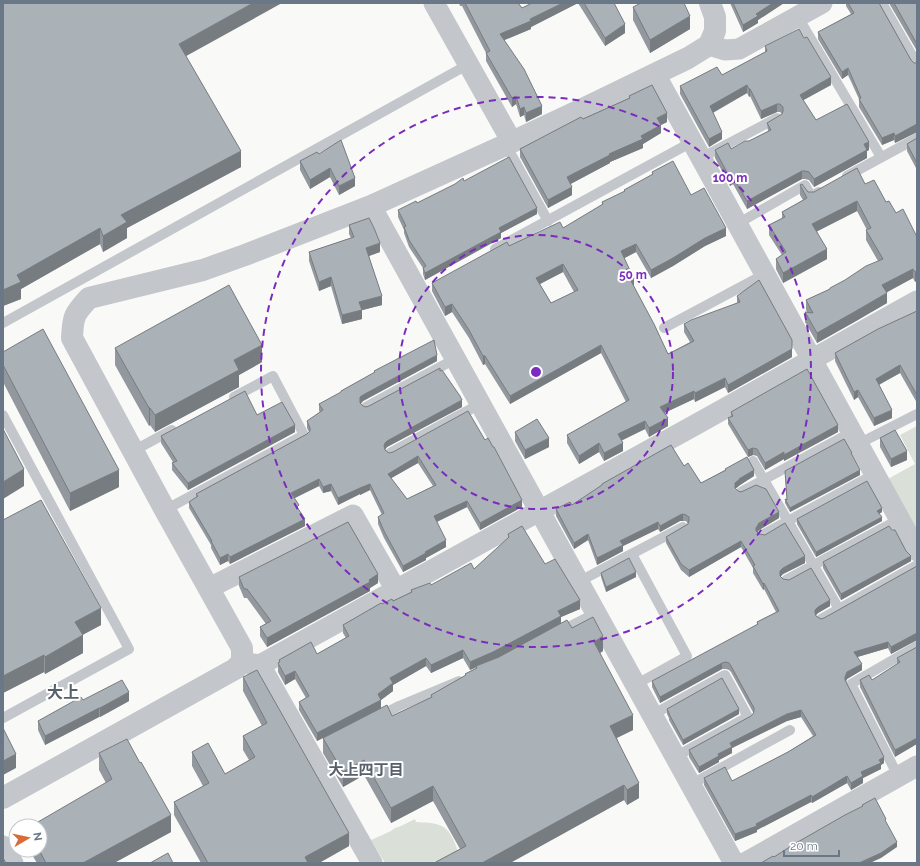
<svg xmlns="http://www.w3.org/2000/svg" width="920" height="866" font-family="Raleway,'Noto Sans JP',sans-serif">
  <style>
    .green { fill: #dadfd8 }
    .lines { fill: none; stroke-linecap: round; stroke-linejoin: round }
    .service { stroke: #c3c6ca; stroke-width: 10 }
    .minor { stroke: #c3c6ca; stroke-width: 21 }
    .tertiary { stroke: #c3c6ca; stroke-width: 22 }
    .wall { fill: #92989d; fill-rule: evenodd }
    .shaded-wall { fill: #777c80 }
    .building { fill: #aab1b7; stroke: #777c80; fill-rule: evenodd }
    .ring { fill: none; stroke: #7b2cbf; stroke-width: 2; stroke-dasharray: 7 5 }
    .labels { text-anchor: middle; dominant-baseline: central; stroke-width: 4; stroke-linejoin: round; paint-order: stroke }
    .neighbourhood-label { font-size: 15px; font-weight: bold; fill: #57616b; stroke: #fff }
    .quarter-label { font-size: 16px; font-weight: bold; fill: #57616b; stroke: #fff }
    .centre { fill: #7b2cbf; stroke: #fff; stroke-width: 2 }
    .ring-label { font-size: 12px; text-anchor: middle; font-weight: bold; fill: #7b2cbf; stroke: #fff; stroke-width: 4; stroke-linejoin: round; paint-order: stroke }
  </style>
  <rect width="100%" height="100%" fill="#f9f9f7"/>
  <g class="green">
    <path d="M917,426V534L886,480L915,464L900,435Z"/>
    <path d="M415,819L416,822C424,823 432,822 439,825C452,829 455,845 460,856L437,863L436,861L432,863H385L371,840L391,831L395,828L401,826Z"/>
  </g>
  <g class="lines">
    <g class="service">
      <path d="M882,3L917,64"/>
      <path d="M798,17L881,157"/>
      <path d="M506,145L548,221"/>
      <path d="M701,158L777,118"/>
      <path d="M847,176L917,138"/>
      <path d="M737,224L805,185L811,196L819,192"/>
      <path d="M495,249L692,142"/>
      <path d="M3,323L469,64"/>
      <path d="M664,328L765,274"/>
      <path d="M366,407L455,359"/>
      <path d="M3,415L129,649L3,718"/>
      <path d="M858,444L917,414"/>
      <path d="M133,451L172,430"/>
      <path d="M390,453L480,404"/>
      <path d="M753,461L839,609"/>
      <path d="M741,492L852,432"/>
      <path d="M165,510L304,435L273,376L234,397"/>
      <path d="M762,535L875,474"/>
      <path d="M632,554L687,656L635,685"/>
      <path d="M786,580L900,519"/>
      <path d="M578,582L683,527"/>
      <path d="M821,619L917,565"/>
      <path d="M559,632L596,613"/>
      <path d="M652,715L725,675L748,717L675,757"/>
      <path d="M378,717L399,706L459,681"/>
      <path d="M898,776L851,684L917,646"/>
      <path d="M690,785L790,730"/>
    </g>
    <g class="minor">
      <path d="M434,3L512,142"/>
      <path d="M709,45L725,50L739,49L822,3"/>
      <path d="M655,74L917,551"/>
      <path d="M371,206L734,863"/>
      <path d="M209,588L353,515L396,590L695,425L917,301"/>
      <path d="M246,663L260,665L396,590"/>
      <path d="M260,665L372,863"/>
      <path d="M3,846L13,863"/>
      <path d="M745,863L917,766"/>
    </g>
    <path class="tertiary" d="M3,798L235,669L242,662V648L165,510L72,338C73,316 74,314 89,298L203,270L245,255L371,206L512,142L589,106L688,58L709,45L715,31V17L710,3"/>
  </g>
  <g class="wall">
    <path d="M459,3H518L522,8L532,3H614L625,33L605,46L578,3L531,27V29L504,40L542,114L526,122L524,115L520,117L516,104L512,107L486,61V53L462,6H460Z"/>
    <path d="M730,3H784L758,20V23L743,32Z"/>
    <path d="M846,3H879L911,60L914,63H917V132L895,143L894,140L882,145L859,107V99L848,75L842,79L818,39V32L851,14L846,6Z"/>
    <path d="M889,3H917V51Z"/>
    <path d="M633,7L690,29L650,53L633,20Z"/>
    <path d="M765,46L831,85L803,100L816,120L869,150L867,151V158L814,187L809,180L805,179H802L747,209L733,184L730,186L715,158V150L731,149L749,141L768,131L767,123L782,114L780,112H777L761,119L750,96L749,97L747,93L713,113L722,139L709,147L680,94V86L722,75L765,52Z"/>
    <path d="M186,56L241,167L127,228V238L103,252L100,244L21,289V299L3,306Z"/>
    <path d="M629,96L667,122L661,125V133L643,144V148L610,162V163L570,184L572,195L548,208L520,157V149L583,119L629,98Z"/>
    <path d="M917,138V170L907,151V144Z"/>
    <path d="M319,154L355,186L339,195L330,177L310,189L300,170V161Z"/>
    <path d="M652,172L691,195L726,236L705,246L673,266L651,278L636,252L624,258L634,287L668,354L690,342L684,332V324L737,303V296L792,357L728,393L725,387L695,402L694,399L664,413L668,426L649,437L645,429L621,441L623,451L604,461L599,452L579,464L567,443V435L626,402L601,353L510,404L485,364L483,365L469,338L452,312L445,316L432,291V283L509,246L563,228L602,205V202L624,192V190L652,175ZM563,272L574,292L551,303L540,284Z"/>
    <path d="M464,181L537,214L501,233V238L425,280L423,274V268L409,247L404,233V230L398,217V210L417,203Z"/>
    <path d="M865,184L886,202L896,213L917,237L915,282L913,278L886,292L887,303L856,321L817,343L805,322V312H807L806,310V300L830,289L878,261L866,240V230H867L857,211L817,231L827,259L783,283L776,269V259L782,255L769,235V225L782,218V212L803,200L800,195V185L808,192H814Z"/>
    <path d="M349,225L380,252L369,256L382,305L362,310V319L342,324L331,286L319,291L309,261V252L351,238L349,234Z"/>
    <path d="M917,307V403L900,373L879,385L892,418L874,426L858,397L854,400L835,361V353L917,311Z"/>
    <path d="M115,348L262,362L239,375V387L155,432L150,425L149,426L115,365Z"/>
    <path d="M3,352L119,487L70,511L3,382Z"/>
    <path d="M437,361L363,401L361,404L363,406L366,407L369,406L440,371L462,407L387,447L385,450L389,453L485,440L503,465L522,507L480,530L467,507L437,522L446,547L426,558V560L403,572L384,538L378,524V517L382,515L370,490L360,495V494L338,505L331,491L323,493L319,486L294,498L305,526L230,564L228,561L220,565L211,548V545L189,508V502L196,498V494L307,434L309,432L307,428V421L320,412L319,411V404L341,393V391L374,373V371ZM418,463L433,486L407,499L391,478Z"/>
    <path d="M731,412L838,432L784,461V459L765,470L757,456L753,455L748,457L728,424V418L731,416Z"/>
    <path d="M257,415L295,432L188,490L172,470V463L173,462L161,443V436Z"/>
    <path d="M515,432L549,447L525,459L515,441Z"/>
    <path d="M880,438L907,460L891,467L880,447Z"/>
    <path d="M852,455L860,475L790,512L785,503V499H787L785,471Z"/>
    <path d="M684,466L701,483L725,470V469L754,476L740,485L735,489L738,491L779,518L759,530L757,532L759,534L805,563L783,574L780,577L783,579L830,606L818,613L815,616L821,619L824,618L917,566V640L891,654L888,648L857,657L862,670L847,679L846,682L884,763L881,765V769L863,778V783L851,790L847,783L812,803L811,802L757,830V832L735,841L704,785V778L732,781L788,752L813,736L801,717L787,721L732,748V753L719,760V762L699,773L689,757V750L751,716L754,714L731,672L729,670L726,669H722L660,703L652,687V681L757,625V622L776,612L764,589L763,590L753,573V568L741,547L689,577L681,570L666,543V537L688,524L686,521H680L660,532L658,529L623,546V551L597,565L588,540L574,549L556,516V509L572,505L602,486V484Z"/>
    <path d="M882,512L879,514L882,521L816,557L797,524V519Z"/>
    <path d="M3,520L101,625L82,635L83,653L45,674L44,672L3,693Z"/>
    <path d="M892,530L911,561L841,600L823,568V562Z"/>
    <path d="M508,534L545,564L580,609L561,617V624L572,628L603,651L600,653L633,730L617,738L639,798L627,805L624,800L510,863H434L460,849L433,801L391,823L364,775L343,787L323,753V738L317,741L299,710V702L306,698L295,679L285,685L278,672V663H279V660L317,654L346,638L343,633V625L382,604L393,601L411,592V590L431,585L474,569L508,539ZM463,658L470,670L476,667V668L465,674V676L431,695V698L392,716L381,708V700L393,691V685L426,666L431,673Z"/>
    <path d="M601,573L636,577L606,592L601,577Z"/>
    <path d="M239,577L378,583L370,588V591L267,647L260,636V627L266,624L247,598H244L239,586Z"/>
    <path d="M917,647L895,757L860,687V680H872L897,664V658Z"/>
    <path d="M243,677L349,846L319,863H201L174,815V802L203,786L192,766V752L225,774L249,760L243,750V736L262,726L243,691Z"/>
    <path d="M83,700L129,701L100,717H99L45,745L38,730V721Z"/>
    <path d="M667,709L739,714L683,745L669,720V718L667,714Z"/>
    <path d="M99,753L171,832L114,863H37L29,850H40L106,783L99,770Z"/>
  </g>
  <g class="shaded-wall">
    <path d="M253,3H282L179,60V44Z"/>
    <path d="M563,3H578L531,27V29L500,42V34L530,19Z"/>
    <path d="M773,3H784L758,20V23L743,32V25L756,14Z"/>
    <path d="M690,16V29L650,53V40Z"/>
    <path d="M625,24V33L605,46V38Z"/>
    <path d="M848,68V75L842,79V72Z"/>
    <path d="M831,77V85L800,102V95Z"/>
    <path d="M747,85V93L710,114V106Z"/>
    <path d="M749,89H750V96L749,97Z"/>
    <path d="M516,96V104L512,107V98Z"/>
    <path d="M777,104V112L761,119V111Z"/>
    <path d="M542,106V114L526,122V113Z"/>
    <path d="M524,107V115L520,117V109Z"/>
    <path d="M667,113V122L661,125V133L643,144V148L610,162V163L567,186V177L641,136L657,118Z"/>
    <path d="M917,124V132L895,143V136Z"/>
    <path d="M722,132V139L709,147V139Z"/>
    <path d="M894,133V140L882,145V138Z"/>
    <path d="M869,142V150L867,151V158L814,187V179L864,144Z"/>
    <path d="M241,151V167L127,228V238L103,252V236L121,215Z"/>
    <path d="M330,168V177L310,189V180Z"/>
    <path d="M802,171V179L747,209V201Z"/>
    <path d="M733,177V184L730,186V178Z"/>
    <path d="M355,178V186L339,195V186Z"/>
    <path d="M572,187V195L548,208V200Z"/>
    <path d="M857,201V211L812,234V224Z"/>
    <path d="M537,208V214L501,233V238L425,280V273L499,228Z"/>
    <path d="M100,228V244L21,289V299L3,306V290L17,275Z"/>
    <path d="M726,228V236L705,246L673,266L651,278V270L705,238Z"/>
    <path d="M380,243V252L366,257V248Z"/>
    <path d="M636,244V252L621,260V251Z"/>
    <path d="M827,249V259L783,283V273Z"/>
    <path d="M563,264V272L536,286V278Z"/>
    <path d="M913,269V278L882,295V285Z"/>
    <path d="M917,271V281L915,282V272Z"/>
    <path d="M331,277V286L319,291V282Z"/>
    <path d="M634,279V288L631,281Z"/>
    <path d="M887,293V303L856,321L817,343V333Z"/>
    <path d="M382,296V305L359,311V302Z"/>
    <path d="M452,304V312L445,316V307Z"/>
    <path d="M362,310V319L342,324V315Z"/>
    <path d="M792,340V357L728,393V385Z"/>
    <path d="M262,345V362L239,375V387L155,432V415L234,360Z"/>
    <path d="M601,345V353L510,404V396Z"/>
    <path d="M437,355V361L363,401L360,404V397L363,395Z"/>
    <path d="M483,356H485V364L483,365Z"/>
    <path d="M900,365V373L876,386V379Z"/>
    <path d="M725,378V387L695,402V393Z"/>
    <path d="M858,390V397L854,400V392Z"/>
    <path d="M694,391V399L660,415V407Z"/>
    <path d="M462,400V407L387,447L385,449L384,446L385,443L387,441Z"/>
    <path d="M149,408H150V425L149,426Z"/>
    <path d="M892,410V418L874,426V418Z"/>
    <path d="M668,418V426L649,437V428Z"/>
    <path d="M645,421V429L618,442V434Z"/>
    <path d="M295,425V432L188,490V483Z"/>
    <path d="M838,425V432L784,461V455Z"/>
    <path d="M549,438V447L525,459V450Z"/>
    <path d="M599,443V452L579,464V456Z"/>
    <path d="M623,443V451L604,461V453Z"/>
    <path d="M753,448V455L748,457V450Z"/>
    <path d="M907,451V460L891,467V459Z"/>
    <path d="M784,452V459L765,470V463Z"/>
    <path d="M418,456V463L388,480V474Z"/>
    <path d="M24,469V486L3,499V482Z"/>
    <path d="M119,470V487L70,511V493Z"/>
    <path d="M754,470V476L740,485L735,489V483L739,479Z"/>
    <path d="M860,470V475L790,512V508Z"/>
    <path d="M319,479V486L291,500V493Z"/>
    <path d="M331,484V491L323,493V487Z"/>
    <path d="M370,484V490L360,495V488Z"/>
    <path d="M360,488V494L338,505V498Z"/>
    <path d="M522,500V507L480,530V523Z"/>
    <path d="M467,501V507L434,523V516Z"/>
    <path d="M882,508V512L877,515V511Z"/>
    <path d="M779,512V518L759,530L756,534V528L759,523Z"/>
    <path d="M683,514V521H680L660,532V526L680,515Z"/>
    <path d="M882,517V521L816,557V552Z"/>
    <path d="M305,519V526L230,564V557Z"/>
    <path d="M658,522V529L623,546V551L597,565V558L620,541Z"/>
    <path d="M588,534V540L574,549V543Z"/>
    <path d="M446,540V547L426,558V560L403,572V566L425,552Z"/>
    <path d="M741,541V547L689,577V570Z"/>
    <path d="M228,554V561L220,565V558Z"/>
    <path d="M805,556V563L783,574L780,577V571L783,568Z"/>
    <path d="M911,556V561L841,600V594Z"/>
    <path d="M636,572V577L606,592V587Z"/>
    <path d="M378,574V583L370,588V591L267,647V638Z"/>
    <path d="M764,583V589L763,590V584Z"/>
    <path d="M580,600V609L561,617V624L493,660L470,670V662L558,611Z"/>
    <path d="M830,600V606L818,613L815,616V610L818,607Z"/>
    <path d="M101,608V625L75,639V622Z"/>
    <path d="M917,633V640L891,654V647Z"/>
    <path d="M83,635V653L45,674V657Z"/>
    <path d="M603,636V651L594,657V642Z"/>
    <path d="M888,642V648L854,658V652Z"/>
    <path d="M463,650V658L431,673V665Z"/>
    <path d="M44,655V672L3,693V676Z"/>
    <path d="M426,658V666L393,685V691L381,700V708L317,741V733L378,694L390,678Z"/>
    <path d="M722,663V669L660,703V697Z"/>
    <path d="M862,664V670L847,679L845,683V677L847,672Z"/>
    <path d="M295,671V679L285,685V676Z"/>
    <path d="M129,692V701L100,717V708Z"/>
    <path d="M99,708V717L45,745V736Z"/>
    <path d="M739,709V714L683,745V740Z"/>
    <path d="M801,710V717L787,721L732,748V753L719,760V762L699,773V767L718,754L730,743L787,714Z"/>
    <path d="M633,715V730L610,741V726Z"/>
    <path d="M917,738V744L895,757V750Z"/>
    <path d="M16,754V768L3,775V761Z"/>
    <path d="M884,757V763L881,765V769L863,778V783L851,790V783L861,772Z"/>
    <path d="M364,760V775L343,787V772Z"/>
    <path d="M847,776V783L812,803V797Z"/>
    <path d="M639,783V798L627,805V790Z"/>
    <path d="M624,785V800L510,863H482Z"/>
    <path d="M433,786V801L391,823V808Z"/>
    <path d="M811,795V802L757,830V832L735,841V834Z"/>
    <path d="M171,815V832L114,863H83Z"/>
    <path d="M349,833V846L319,863H305V857Z"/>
    <path d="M897,842V847L881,858L870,863H859Z"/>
  </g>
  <g class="building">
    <path d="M3,3H253L179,44L241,151L121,215L127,222L103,236L100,228L17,275L21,282L3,290Z"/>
    <path d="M465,3H518L522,8L532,3H563L530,19L531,21L500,34L524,69L542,106L526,113L524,107L520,109L516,96L512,98L486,53L490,51Z"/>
    <path d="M584,3H614L625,24L605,38Z"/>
    <path d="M641,3H684L690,16L650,40L633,7Z"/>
    <path d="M733,3H773L756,14L758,16L743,25Z"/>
    <path d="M848,3H879L911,60L914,63H917V124L895,136L894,133L882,138L859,99L861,98L848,68L842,72L818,32L854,13Z"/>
    <path d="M894,3H917V44Z"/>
    <path d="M799,29L804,38L807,37L831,77L800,95L816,120L847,104L869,142L864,144L867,150L814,179L809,172L805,171H802L747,201L733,177L730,178L715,150L728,143L731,149L745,141H749L771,130L767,123L782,114L783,111V107L780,104H777L761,111L750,89H749L747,85L710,106L722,132L709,139L680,86L717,67L722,75L767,51L765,46Z"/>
    <path d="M652,85L667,113L657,118L661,125L641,136L643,139L609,154L610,155L567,177L572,187L548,200L520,149L581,117L583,119L630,98L629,96Z"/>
    <path d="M917,138V163L907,144Z"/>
    <path d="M341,140L355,178L339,186L330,168L310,180L300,161L317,152L319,154Z"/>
    <path d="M509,157L537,208L499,228L501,232L425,273L423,268L426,266L409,240L404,227L406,226L398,210L416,201L417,203L455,184L463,178L464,181Z"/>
    <path d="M673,161L691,195L704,188L726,228L705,238L673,258L651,270L636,244L621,251L634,279L631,281L654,324L668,354L694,341L684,324L691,320L740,302L737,296L759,280L792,340V349L728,385L725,378L695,393L694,391L660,407L668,418L649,428L645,421L618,434L623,443L604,453L599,443L579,456L567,435L629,400L601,345L510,396L485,356H483L469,330L452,304L445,307L432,283L507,242L509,246L560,222L563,228L603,204L602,202L625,191L624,190L653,174L652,172ZM563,264L578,290L551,303L536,278Z"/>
    <path d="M857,168L865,184L874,180L886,202L889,201L896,213L903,209L917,237V271L915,272L913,269L882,285L887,293L856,311L817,333L805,312L813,313L806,300L830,289V288L845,280L866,266L883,259L866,230L871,228L857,201L812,224L827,249L783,273L776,259L786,252L769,225L785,217L782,212L807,198L800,185L802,184L808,192H814Z"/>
    <path d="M369,218L374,228L380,243L366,248L382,296L359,302L362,310L342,315L331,277L319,282L309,252L354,237L349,225Z"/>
    <path d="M229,285L262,345L234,360L239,370L155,415L150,408H149L115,348Z"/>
    <path d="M917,311V395L900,365L876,379L892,410L874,418L858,390L854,392L835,353L878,329Z"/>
    <path d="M43,329L119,470L70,493L3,365V352Z"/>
    <path d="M434,340L437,355L363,395L360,397V403L363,406L366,407L369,406L440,368V371L442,370L460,396L462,400L387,441L385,443L384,446L385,450L389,453L393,452L468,411L485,440L488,438L493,447H494L522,500L480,523L467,501L434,516L446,540L425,552L426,553L403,566L384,531L378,517L384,513L370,484L360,488L338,498L331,484L323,487L319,479L291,493L299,505L297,507L305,519L230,557L228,554L220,558L211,541H212L189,502L198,496L196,494L307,434L310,431V428L307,421L323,410L319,404L341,392V391L375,372L374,371ZM418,456L436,485L407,499L388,474Z"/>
    <path d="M807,369L838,425L784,455V452L765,463L757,449L753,448L748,450L728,418L733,416L731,412Z"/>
    <path d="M245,391L257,415L282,402L295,425L188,483L172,463L177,461L161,436Z"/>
    <path d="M537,419L549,438L525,450L515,432Z"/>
    <path d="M3,429L24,469L3,482Z"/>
    <path d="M895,430L907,451L891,459L880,438Z"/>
    <path d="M844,439L852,453H851L860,470L790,508L785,499L787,500L785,471Z"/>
    <path d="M671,445L684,466L688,463L701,483L726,470L725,469L747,457L754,470L739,479H740L735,483V488L738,491L741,492L756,485L766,489L779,512L759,523L756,528V531L759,534L765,535L785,523L805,556L783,568L780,571V576L783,579L789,580L811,568L830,600L818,607L815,610V613L816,616L821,619L824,618L917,566V633L891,647L888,642L854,652L862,664L847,672L845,677V680L884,757L879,760L881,763L861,772L863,776L851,783L847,776L812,797L811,795L756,824L757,826L735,834L704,778L725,767L732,781L788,752L816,735L801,710L787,714L730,743L732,747L718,754L719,756L699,767L689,750L751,716L753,714L754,711V708L731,666L729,663L726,662L722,663L660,697L652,681L758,624L757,622L779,611L764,583L763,584L753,566L755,565L741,541L689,570L681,564L666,537L688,524L689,521V517L686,515L683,514L680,515L660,526L658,522L620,541L623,545L597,558L588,534L574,543L556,509L570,502L572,505L602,485V484Z"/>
    <path d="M867,481L882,508L877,511L882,517L816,552L797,519Z"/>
    <path d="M41,500L101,608L75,622L83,635L45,657L44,655L3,676V520Z"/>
    <path d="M348,522L378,574L369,580L370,582L267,638L260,627L271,621L247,589H244L239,577Z"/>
    <path d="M522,526L545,564L555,559L580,600L558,611L561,616L493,652L470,662L463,650L431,665L426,658L390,678L393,683L378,694L381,700L317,733L299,702L309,696L295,671L285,676L278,663L280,662L279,660L311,642L317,654L349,636L343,625L381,603L382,604L392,599L393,601L412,592L411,590L430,583L431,585L471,563L474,569L509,537L508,534Z"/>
    <path d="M889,526L892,530H895L906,551L911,556L841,594L823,562Z"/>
    <path d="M629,558L636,572L606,587L601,573Z"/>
    <path d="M593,617L603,636L594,642L633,715L610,726L639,783L627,790L624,785L482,863H434L466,846L433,786L391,808L364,760L343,772L323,738L387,705L392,716L432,697L431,695L466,675L465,674L477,668L476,666L499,657L567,620L572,628Z"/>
    <path d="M917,647V738L895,750L860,680L869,675L872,680L900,662L897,658Z"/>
    <path d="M257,670L349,833L305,857L308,863H208L174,802L209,783L192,752L208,743L225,774L255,757L243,736L267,723L243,677Z"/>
    <path d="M722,678L739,709L683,740L669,714V713L667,709Z"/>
    <path d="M122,680L129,692L100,708H99L45,736L38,721L81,697L83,700Z"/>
    <path d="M3,728L16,754L3,761Z"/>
    <path d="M127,739L140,763L141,762L171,815L83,863H46L39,850H40V826H31L112,779L99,753Z"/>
    <path d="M875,798L886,819L885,820L897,842L881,853L859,863H761L773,856L774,857L796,843L845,815L863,806L862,805Z"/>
    <path d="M168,853L173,863H150Z"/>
    <path d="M3,858L6,863H3Z"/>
  </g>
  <g class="ring">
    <circle cx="536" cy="372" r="137"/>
    <circle cx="536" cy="372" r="275"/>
  </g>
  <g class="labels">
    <g class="neighbourhood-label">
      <text x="366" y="770">大上四丁目</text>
    </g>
    <g class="quarter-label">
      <text x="63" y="692">大上</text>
    </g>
  </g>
  <circle cx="536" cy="372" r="6" class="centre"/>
  <g class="ring-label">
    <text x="730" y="182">100 m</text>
    <text x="633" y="279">50 m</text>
  </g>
  <rect width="920" height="866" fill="none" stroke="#6a7786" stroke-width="8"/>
  <g transform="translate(28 838) rotate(81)"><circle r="19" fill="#ffffff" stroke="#c3c9cf"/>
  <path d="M0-3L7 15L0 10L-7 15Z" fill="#d96b36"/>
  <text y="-6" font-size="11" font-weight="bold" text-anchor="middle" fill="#6a7786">N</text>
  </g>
  <path d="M784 850v6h55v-6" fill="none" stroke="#6a7786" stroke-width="2"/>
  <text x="790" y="850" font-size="12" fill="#6a7786" stroke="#ffffff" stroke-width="3" paint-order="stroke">20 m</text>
</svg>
